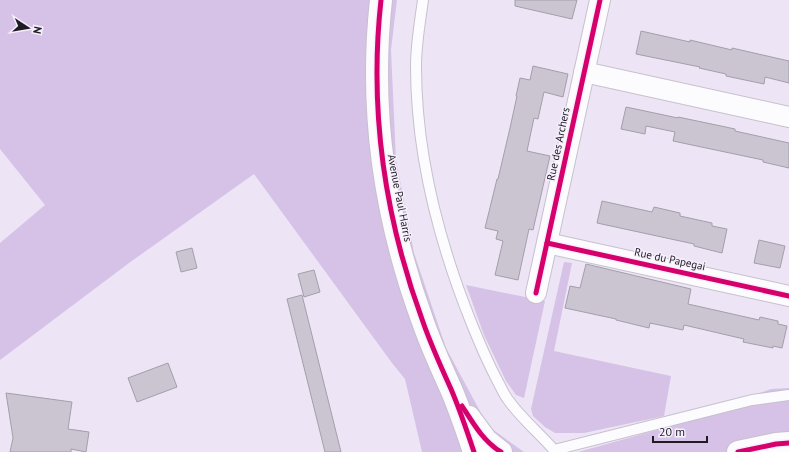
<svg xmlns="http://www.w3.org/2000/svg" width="789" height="452" font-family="'PT Sans',sans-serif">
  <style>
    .green { fill: #d6c2e7 }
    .building { fill: #cbc5d2; stroke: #a49eaa }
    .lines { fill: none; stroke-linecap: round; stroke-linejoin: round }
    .lane-casing { stroke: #c7c0cd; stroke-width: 12 }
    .street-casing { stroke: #c7c0cd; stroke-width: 22 }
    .secondary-casing { stroke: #c7c0cd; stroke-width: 24 }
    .lane { stroke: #fcfbfe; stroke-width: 10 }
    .street { stroke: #fcfbfe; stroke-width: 20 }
    .secondary { stroke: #fcfbfe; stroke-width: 22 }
    .cycleway-casing { stroke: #f6f0fc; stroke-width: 8 }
    .cycleway { stroke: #d6006c; stroke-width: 5 }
    .labels { text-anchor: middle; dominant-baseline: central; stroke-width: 3; stroke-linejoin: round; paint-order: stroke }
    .street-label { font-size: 11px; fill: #1f1a24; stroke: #f6f0fc }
  </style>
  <rect width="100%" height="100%" fill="#ede5f5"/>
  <g class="green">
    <path d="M0,0H397L391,50L396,160L414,253L446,348L488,426L524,452H422L405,379L392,363L254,174L129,263L0,360V243L45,205L0,149Z"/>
    <path d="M564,262L572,263L554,351L671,376L664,416L584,433H555L545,427L533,416L531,409Z"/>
    <path d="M466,285L545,301L524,398L516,395L506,381L484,335Z"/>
    <path d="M789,388V452H578L668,427L771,389Z"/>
  </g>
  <g class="building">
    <path d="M515,0H577L572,19L515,6Z"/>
    <path d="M641,31L690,42V40L732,50V48L789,61V83L765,77L764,84L726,76V74L699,68L700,67L636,54Z"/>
    <path d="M533,66L568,74L563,97L544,92L538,119L534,118L527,151L550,156L533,230L529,229L518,280L495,275L503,241L496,239L498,231L485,228L497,179H498L510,128L517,96H516L520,78L530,80Z"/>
    <path d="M626,107L678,118V117L721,126L735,129V131L789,143V168L763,162V160L673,141L675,132L646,126L645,134L621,129Z"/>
    <path d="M602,201L652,212L654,207L680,213V216L712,223V226L727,229L722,253L694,246V244L597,223Z"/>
    <path d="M759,240L785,246L780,268L754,263Z"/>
    <path d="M192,248L197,268L181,272L176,252Z"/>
    <path d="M586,264L691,289L688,304L759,320L760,317L778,321V324L787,326L782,348L773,346V348L743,342L744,339L684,325L683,330L650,323L649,328L616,320V319L565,308L570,286L580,288Z"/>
    <path d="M314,270L320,292L304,297L298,274Z"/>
    <path d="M302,295L341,452H325L287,299Z"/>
    <path d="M168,363L177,387L137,402L128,378Z"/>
    <path d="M6,393L72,402L68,429L89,432L86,452L71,449V452H10L13,438Z"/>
  </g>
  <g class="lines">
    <defs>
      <path id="lane" d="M423,0C420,22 416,44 416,66C416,152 439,242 471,322C479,342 487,361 497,380C501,387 504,395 509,401C522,419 539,433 554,450L752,400L789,395"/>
      <g id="street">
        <path d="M584,72L789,117"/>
        <path d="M547,243L789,296"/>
        <path d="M536,293L600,0"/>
      </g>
      <g id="secondary">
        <path d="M381,0C369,109 385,219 423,322C431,345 441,367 451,389C460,410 467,431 474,452"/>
        <path d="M469,417L486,440L501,452"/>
        <path d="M738,452L776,444L789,443"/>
      </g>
    </defs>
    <use href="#lane" class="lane-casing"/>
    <use href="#street" class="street-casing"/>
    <use href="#secondary" class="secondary-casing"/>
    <use href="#lane" class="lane"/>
    <use href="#street" class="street"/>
    <use href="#secondary" class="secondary"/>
    <defs>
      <g id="cycleway">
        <path d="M381,0C369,109 385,219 423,322C431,345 441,367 451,389C460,410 467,431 474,452"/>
        <path d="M547,243L789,296"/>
        <path d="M536,293L600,0"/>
        <path d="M462,406C473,423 483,441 501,452"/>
        <path d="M738,452L776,444L789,443"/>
      </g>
    </defs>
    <use href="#cycleway" class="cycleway-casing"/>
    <use href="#cycleway" class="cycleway"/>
  </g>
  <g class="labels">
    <g class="street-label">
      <text transform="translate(558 144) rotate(-78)">Rue des Archers</text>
      <text transform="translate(400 198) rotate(79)">Avenue Paul Harris</text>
      <text transform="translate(670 259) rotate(12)">Rue du Papegai</text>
    </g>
  </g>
  <g transform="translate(28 28) rotate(102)" stroke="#f6f0fc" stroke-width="3" paint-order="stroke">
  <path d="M0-3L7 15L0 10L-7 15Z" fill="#1f1a24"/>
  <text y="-6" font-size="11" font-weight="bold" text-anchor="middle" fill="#1f1a24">N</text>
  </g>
  <path d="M653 436v6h54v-6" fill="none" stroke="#1f1a24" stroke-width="2"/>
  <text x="659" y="436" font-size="12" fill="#1f1a24" stroke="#f6f0fc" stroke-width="3" paint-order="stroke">20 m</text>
</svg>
